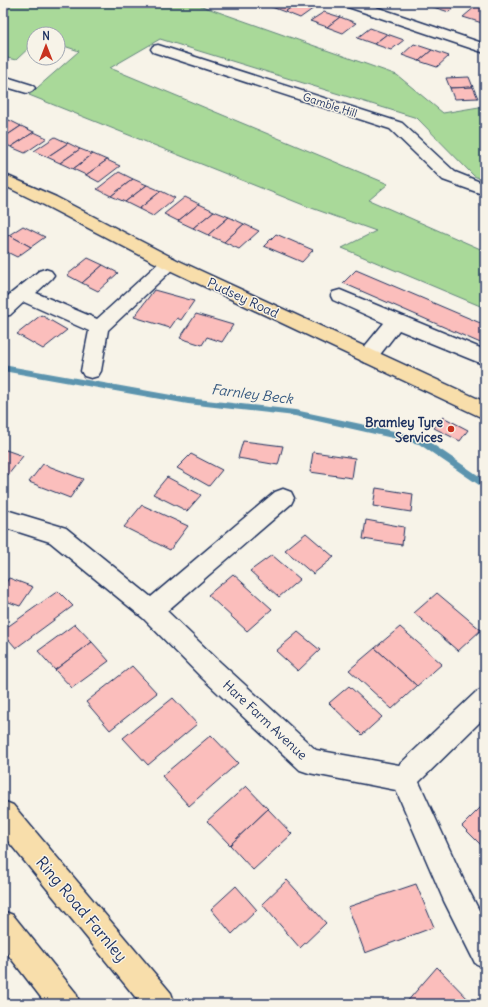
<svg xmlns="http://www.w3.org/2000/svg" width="488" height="1007" font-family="Delius,sans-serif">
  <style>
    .green { fill: #a9d999; stroke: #62847c }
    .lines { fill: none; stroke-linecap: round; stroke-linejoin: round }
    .stream { fill: #5c94ae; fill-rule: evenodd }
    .building { fill: #fbbebc; stroke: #1b2f5e }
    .minor-casing { stroke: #1b2f5e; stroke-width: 3 }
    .major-casing { stroke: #1b2f5e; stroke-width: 3 }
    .highway-casing { stroke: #1b2f5e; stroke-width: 3 }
    .minor { fill: #f7f3e8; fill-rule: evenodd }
    .major { fill: #f8deab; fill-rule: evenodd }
    .highway { fill: #f8deab; fill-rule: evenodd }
    .poi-dot { fill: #c8321e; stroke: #f7f3e8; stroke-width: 1.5 }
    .labels { text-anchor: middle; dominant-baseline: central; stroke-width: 3; stroke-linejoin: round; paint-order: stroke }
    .far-street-label { font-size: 11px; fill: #1b2f5e; stroke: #f7f3e8 }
    .street-label { font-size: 13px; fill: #1b2f5e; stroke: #f7f3e8 }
    .poi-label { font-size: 13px; font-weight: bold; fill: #1b2f5e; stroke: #f7f3e8; text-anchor: end }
    .water-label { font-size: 14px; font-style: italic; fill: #365980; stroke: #f7f3e8 }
    .near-street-label { font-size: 16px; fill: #1b2f5e; stroke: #f7f3e8 }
  </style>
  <rect width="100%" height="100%" fill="#f7f3e8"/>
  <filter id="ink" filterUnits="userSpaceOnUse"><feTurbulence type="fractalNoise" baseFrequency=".025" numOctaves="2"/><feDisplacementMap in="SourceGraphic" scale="8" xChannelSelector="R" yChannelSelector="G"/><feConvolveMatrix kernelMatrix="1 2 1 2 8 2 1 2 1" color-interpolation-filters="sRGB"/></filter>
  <g filter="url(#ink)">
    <path class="green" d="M3,3H193L397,75L443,113L485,106V181L474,176L417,118L160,39L110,68L388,184L369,200L485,251V308L342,248L376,231L306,206L29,95L79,51L58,44V34H34V43L16,60L3,57Z"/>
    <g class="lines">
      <path class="stream" d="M3,365L188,398L295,410L422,437L485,480V489L419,444L295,416L188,404L3,371Z"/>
    </g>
    <g class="building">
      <path d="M273,3H297L285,12L269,6Z"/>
      <path d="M297,3H300L314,8L300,18L285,12Z"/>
      <path d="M434,3H459L449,12L430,6Z"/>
      <path d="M476,6L485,8V21L482,23L463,17Z"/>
      <path d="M324,12L340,17L327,27L310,21Z"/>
      <path d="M340,17L356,23L343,33L327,27Z"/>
      <path d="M370,28L387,34L374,44L357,38Z"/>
      <path d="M387,34L404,40L391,50L374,44Z"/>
      <path d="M414,44L432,50L419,61L402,55Z"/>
      <path d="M432,50L449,56L437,67L419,61Z"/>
      <path d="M469,77L473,87L450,88L446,78Z"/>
      <path d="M473,87L478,98L454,99L450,88Z"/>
      <path d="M9,120L21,126L3,138V124Z"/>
      <path d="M21,126L34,132L11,147L3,143V138Z"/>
      <path d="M34,132L47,138L25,153L11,147Z"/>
      <path d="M55,137L68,143L47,157L34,151Z"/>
      <path d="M68,143L80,149L60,163L47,157Z"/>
      <path d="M80,149L93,154L73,169L60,163Z"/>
      <path d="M93,154L107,160L86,175L73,169Z"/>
      <path d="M107,160L120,166L99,182L86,175Z"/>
      <path d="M119,172L133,179L111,196L97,189Z"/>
      <path d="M133,179L147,185L125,202L111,196Z"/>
      <path d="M147,185L161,191L139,209L125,202Z"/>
      <path d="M161,191L175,198L153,216L139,209Z"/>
      <path d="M185,197L199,204L178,221L164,214Z"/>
      <path d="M199,204L214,211L193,228L178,221Z"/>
      <path d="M214,211L229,217L208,235L193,228Z"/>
      <path d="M229,217L244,224L224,242L208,235Z"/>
      <path d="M244,224L259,231L239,249L224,242Z"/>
      <path d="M23,226L45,237L31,247L9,235Z"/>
      <path d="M276,234L313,250L302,262L264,246Z"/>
      <path d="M9,235L31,247L17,257L3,250V240Z"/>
      <path d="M88,258L103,265L82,283L67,275Z"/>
      <path d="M103,265L118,273L98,291L82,283Z"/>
      <path d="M356,270L485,325V345L343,283Z"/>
      <path d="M154,290L194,301L181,320L177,318L170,328L134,317Z"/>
      <path d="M196,314L233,325L222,342L207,337L202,345L180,338Z"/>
      <path d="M41,315L67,330L43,349L17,334Z"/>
      <path d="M443,417L468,430L460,441L434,428Z"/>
      <path d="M243,441L283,446L278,465L238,458Z"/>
      <path d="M3,449L23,456L8,475L3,473Z"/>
      <path d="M313,452L355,458L352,478L310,472Z"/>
      <path d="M191,454L222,470L209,486L177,468Z"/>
      <path d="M43,464L83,479L70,498L29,482Z"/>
      <path d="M167,477L201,495L187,511L153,494Z"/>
      <path d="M376,488L413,494L411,512L373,506Z"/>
      <path d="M142,505L188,526L170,550L124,527Z"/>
      <path d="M366,520L404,527L402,545L363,539Z"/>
      <path d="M306,533L334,557L313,574L285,550Z"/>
      <path d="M272,555L300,579L279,597L250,571Z"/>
      <path d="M233,574L272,609L247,631L208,595Z"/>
      <path d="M9,578L33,587L20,606L3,600V587Z"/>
      <path d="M58,591L73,606L16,648L3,633V630Z"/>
      <path d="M437,593L481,630L458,651L414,613Z"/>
      <path d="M75,624L92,642L55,670L38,651Z"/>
      <path d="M400,627L442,664L417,686L375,648Z"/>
      <path d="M298,632L320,650L298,671L276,651Z"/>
      <path d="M92,642L109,661L72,688L55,670Z"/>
      <path d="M375,648L417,686L392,709L349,670Z"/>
      <path d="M132,666L157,693L110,730L86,702Z"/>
      <path d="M349,686L382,717L362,735L329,703Z"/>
      <path d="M173,698L197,724L148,765L123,738Z"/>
      <path d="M211,735L238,763L189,806L162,776Z"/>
      <path d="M246,786L268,809L230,845L207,821Z"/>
      <path d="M484,804L485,805V849L462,826Z"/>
      <path d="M268,809L292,834L253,870L230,845Z"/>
      <path d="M287,880L326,923L300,948L262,904Z"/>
      <path d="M416,884L434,927L365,953L348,907Z"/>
      <path d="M236,886L257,910L232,934L211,909Z"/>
      <path d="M437,967L472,1003L471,1004H405Z"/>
    </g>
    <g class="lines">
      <defs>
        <g id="minor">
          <path d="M343,3H364L485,44V53L345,6Z"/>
          <path d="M158,45L402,123L455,172L485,184V195L443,180L390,129L153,52L151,49L153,46Z"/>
          <path d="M3,76L32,85L35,88L32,91L27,93L3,86Z"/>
          <path d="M169,257L175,259L178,263L175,267L108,330L101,371L98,376L91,378L84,376L81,371L89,331L24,302L10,315L3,316V300L39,271L45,269L51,271L54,275L51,279L36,293L97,319L163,259Z"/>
          <path d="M340,290L485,350V365L399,330L375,361L368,363L361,361L358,356L361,351L384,323L333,300L331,296L333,292Z"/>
          <path d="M283,489L291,492L294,498L291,504L167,611L220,662L316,750L399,765L476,692L485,688V717L419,782L464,881L485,922V968L475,963L444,901L396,790L309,773L300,770L202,678L143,618L50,542L3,527V509L66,528L151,597L275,492Z"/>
        </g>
        <path id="major" d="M3,174L56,197L175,259L485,402V419L163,267L44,205L3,185Z"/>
        <g id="highway">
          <path d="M3,801L13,805L171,993L175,1004H141L3,835Z"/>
          <path d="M3,911L13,915L76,993L80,1004H46L3,948Z"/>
        </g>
      </defs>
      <use href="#minor" class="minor-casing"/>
      <use href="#major" class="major-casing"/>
      <use href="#highway" class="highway-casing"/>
      <use href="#minor" class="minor"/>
      <use href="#major" class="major"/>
      <use href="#highway" class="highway"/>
    </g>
  </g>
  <circle class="poi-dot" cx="451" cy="429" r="4"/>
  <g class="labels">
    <g class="far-street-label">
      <text transform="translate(330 105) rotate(18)">Gamble Hill</text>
    </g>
    <g class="street-label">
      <text transform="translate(243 298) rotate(25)">Pudsey Road</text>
      <text transform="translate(265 720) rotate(43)">Hare Farm Avenue</text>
    </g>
    <g class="poi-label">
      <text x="443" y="422">Bramley Tyre<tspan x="443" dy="15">Services</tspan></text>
    </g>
    <g class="water-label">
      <text transform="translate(252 394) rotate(7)">Farnley Beck</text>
    </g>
    <g class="near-street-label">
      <text transform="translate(82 909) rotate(50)">Ring Road Farnley</text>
    </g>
  </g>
  <rect width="488" height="1007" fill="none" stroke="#f7f3e8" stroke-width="16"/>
  <rect x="8" y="8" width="472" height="991" fill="none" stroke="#1b2f5e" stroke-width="1.5" filter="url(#ink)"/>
  <g transform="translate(46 46)"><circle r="19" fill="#f7f3e8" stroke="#9fa5b1"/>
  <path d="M0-3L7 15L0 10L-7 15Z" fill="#c8321e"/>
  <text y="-6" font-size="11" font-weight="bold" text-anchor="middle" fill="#1b2f5e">N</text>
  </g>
</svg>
